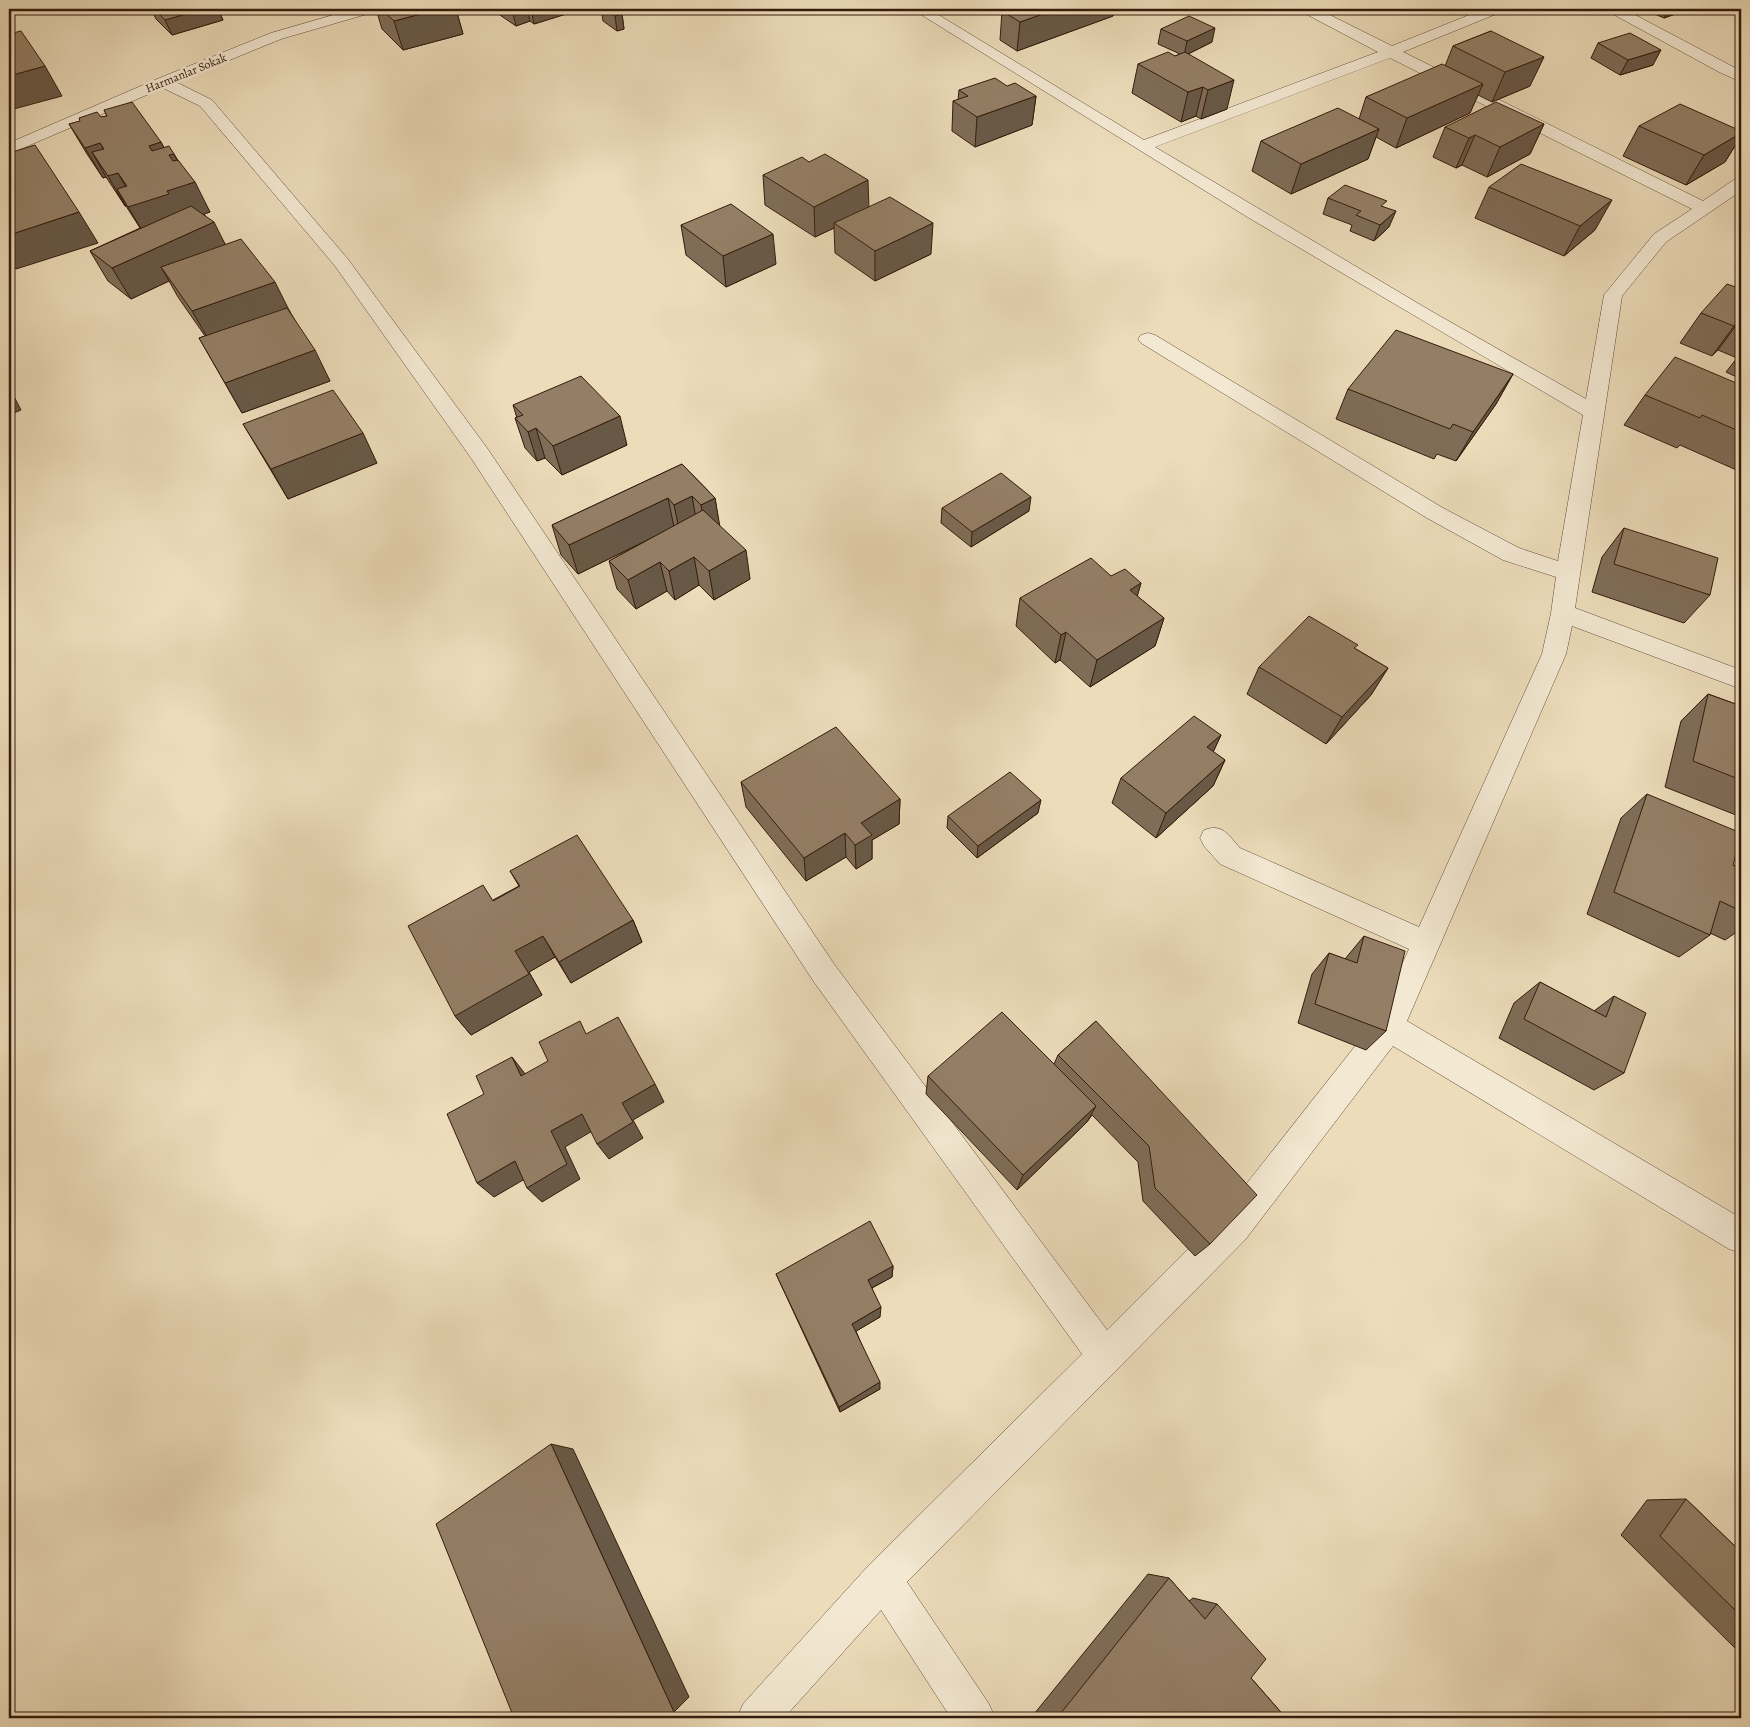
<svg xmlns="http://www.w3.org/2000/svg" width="1750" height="1727" font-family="Alegreya,serif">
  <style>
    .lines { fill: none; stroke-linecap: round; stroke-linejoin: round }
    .minor-casing { stroke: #634b38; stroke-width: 1 }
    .minor { fill: #f3e8d2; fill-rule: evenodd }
    .wall { fill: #7f6d58; stroke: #351b0c }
    .shaded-wall { fill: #685947; stroke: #351b0c }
    .building { fill: #947f66; stroke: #351b0c }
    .labels { text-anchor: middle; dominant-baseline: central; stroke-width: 5; stroke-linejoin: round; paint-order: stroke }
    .far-street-label { font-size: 12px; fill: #351b0c; stroke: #f3e8d2 }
  </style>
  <rect width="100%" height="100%" fill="#ecdcba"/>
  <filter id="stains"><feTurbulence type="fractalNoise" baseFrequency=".004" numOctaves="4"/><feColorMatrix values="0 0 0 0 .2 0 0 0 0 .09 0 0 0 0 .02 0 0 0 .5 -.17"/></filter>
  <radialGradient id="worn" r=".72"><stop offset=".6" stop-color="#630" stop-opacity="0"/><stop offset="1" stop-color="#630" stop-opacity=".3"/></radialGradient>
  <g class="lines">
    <defs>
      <g id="minor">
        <path d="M354,9H376L374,12L281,39L176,82L212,100L347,258L487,448L834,964L1107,1330L1221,1216L1378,1017L1409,949L1220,864L1204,846L1200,838L1204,830C1223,823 1228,835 1240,848L1419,927L1542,654L1551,613L1556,577L1503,560L1427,518L1141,343L1138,339L1141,335L1148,333L1155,335L1443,508L1519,548L1558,561L1583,415L1249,218L912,9H929L1144,140L1378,52L1302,12L1300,9H1318L1392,46L1484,9H1503L1501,12L1403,52L1703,201L1735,179L1741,178V191L1666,242L1622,296L1575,608L1741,670V689L1572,626L1566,654L1407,1021L1741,1218V1253L1729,1249L1393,1046L1245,1240L907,1582L989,1704L995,1718H951L881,1610L784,1718H737L743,1704L869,1565L1082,1354L814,982L471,458L335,266L200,106L163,88L9,154V143L157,79L271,33ZM1390,58L1692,209L1654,234L1604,295L1586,399L1431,311L1155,147Z"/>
        <path d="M1607,9H1624L1741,71V82L1719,72L1609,12Z"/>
      </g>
    </defs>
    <use href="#minor" class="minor-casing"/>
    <use href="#minor" class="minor"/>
  </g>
  <g class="wall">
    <path d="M151,9H218L223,20L172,35L156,19Z"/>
    <path d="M376,9H456L463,34L403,50L382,29Z"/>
    <path d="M491,9H565L566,14L534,24L530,21L516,26Z"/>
    <path d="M601,9H614L622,14L624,29L617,31L603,21Z"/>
    <path d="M1010,9H1114L1113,16L1017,51L1000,40L1002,11Z"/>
    <path d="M1643,9H1689L1664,18Z"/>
    <path d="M1732,9H1741V13Z"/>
    <path d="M1161,29L1212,42L1188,54L1227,109L1201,119L1196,116L1181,122L1132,93L1138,64L1175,56L1180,54L1158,44Z"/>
    <path d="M1491,31L1530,86L1492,102L1478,95L1470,113L1396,148L1376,137L1368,159L1291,194L1252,171L1261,141L1359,119L1366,97L1445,66L1453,46Z"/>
    <path d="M1598,43L1653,65L1620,75L1591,58Z"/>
    <path d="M959,90L1036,96L1032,125L975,147L952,131L953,101L958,100Z"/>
    <path d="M104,110L161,142L164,148L174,154L210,212L204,214L226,245L289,310L330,381L242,413L199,338L205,336L178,297L169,281L131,299L108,281L90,251L140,228L126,206H125L106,177L103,178L87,154L69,124L107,116Z"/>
    <path d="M1544,124L1530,154L1487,177L1462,165L1456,168L1433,157L1445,127Z"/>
    <path d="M1639,126L1741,131V136L1725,162L1686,185L1623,156Z"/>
    <path d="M763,175L869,207L931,254L875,281L835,253L834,228L815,237L765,205Z"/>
    <path d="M1489,187L1595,230L1564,256L1475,218Z"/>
    <path d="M1328,198L1384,207L1389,227L1374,241L1350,231L1352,225L1323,214Z"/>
    <path d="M681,225L776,264L726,287L686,255Z"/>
    <path d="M1741,289V379L1726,372L1737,358L1718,350L1712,356L1680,343L1701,313Z"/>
    <path d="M1513,374L1496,404L1456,461L1437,454L1434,459L1336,419L1348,389Z"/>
    <path d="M1741,385V472L1680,445L1677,448L1624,425L1645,395Z"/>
    <path d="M513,405L627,445L562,475L545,458L537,461L525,448L515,418H517Z"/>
    <path d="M243,424L377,463L288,499Z"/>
    <path d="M682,464L715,498L719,525L750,579L714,600L699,585L675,600L667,591L636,609L617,589L609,561L650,539L578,574L561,555L552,525Z"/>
    <path d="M942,508L1029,511L971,547L941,523Z"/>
    <path d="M1624,528L1710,595L1684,623L1592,592L1602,557Z"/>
    <path d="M1111,576L1141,583L1137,596L1164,618L1155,646L1090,687L1060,660L1055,663L1016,626L1020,598Z"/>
    <path d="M1356,649L1388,668L1371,695L1326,744L1247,694L1259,667Z"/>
    <path d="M1708,694L1741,706V817L1665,787L1681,721Z"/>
    <path d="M1221,735L1213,752L1225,760L1213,786L1156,838L1112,803L1121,778Z"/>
    <path d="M741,782L900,799L899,824L872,840V859L856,869L846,857L806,881L746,807Z"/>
    <path d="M1647,794L1733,865L1741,869V929L1725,940L1710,933V935L1679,957L1587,914L1621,818Z"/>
    <path d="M1038,813L977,858L947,828L948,816Z"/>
    <path d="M510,871L633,920L642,942L571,983L555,957L529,972L542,995L471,1035L455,1016L493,900L519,886Z"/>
    <path d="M1364,936L1386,1031L1366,1050L1298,1023L1312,974L1329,953L1345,959Z"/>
    <path d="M1540,982L1594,1011L1614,996L1624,1073L1594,1090L1499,1038L1514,1003Z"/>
    <path d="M1096,1021L1210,1244L1195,1256L1143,1201L1138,1162L1092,1115L1087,1122L1017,1190L926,1094L928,1076L1054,1064L1058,1055Z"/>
    <path d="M893,1266L892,1277L872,1288L880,1317L856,1331L880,1389L840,1412L776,1274Z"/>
    <path d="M1686,1499L1741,1552V1654L1621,1535L1647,1500Z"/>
    <path d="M1148,1574L1169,1578L1189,1601L1193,1598L1217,1604L1251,1678L1286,1718H1038L1034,1714Z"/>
  </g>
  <g class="shaded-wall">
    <path d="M203,9H218L223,20L172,35L165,20Z"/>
    <path d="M440,9H456L463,34L403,50L394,21Z"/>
    <path d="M512,9H527L530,21L516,26Z"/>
    <path d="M531,9H565L566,14L534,24Z"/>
    <path d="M1057,9H1114L1113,16L1017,51L1020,22Z"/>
    <path d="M1669,9H1689L1664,18Z"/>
    <path d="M622,14L624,29L617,31L615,16Z"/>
    <path d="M1215,28L1212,42L1184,56L1187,41Z"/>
    <path d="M1661,50L1653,65L1620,75L1628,60Z"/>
    <path d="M1544,57L1530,86L1492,102L1505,72Z"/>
    <path d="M45,66L62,96L10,110L9,107V76Z"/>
    <path d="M1234,80L1227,109L1201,119L1208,90Z"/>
    <path d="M1483,84L1470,113L1396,148L1407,118Z"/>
    <path d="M1203,87L1196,116L1181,122L1188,92Z"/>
    <path d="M1036,96L1032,125L975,147L977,117Z"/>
    <path d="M1544,124L1530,154L1487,177L1500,147Z"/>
    <path d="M1379,129L1368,159L1291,194L1301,164Z"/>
    <path d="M1741,133V136L1725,162L1686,185L1704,155Z"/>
    <path d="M1475,135L1462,165L1456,168L1469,138Z"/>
    <path d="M161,142L177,172L165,176L149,146Z"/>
    <path d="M100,143L117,173H118L135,203L117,189L126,206H125L108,176L92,152L106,177L103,178L85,148Z"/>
    <path d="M174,154L189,184L195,182L210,212L184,221L146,237L128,207L167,191L169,155Z"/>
    <path d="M868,180L869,210L834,223V228L815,237L814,207Z"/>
    <path d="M1612,200L1595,230L1564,256L1580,226Z"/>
    <path d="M1396,211L1389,227L1374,241L1380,225Z"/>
    <path d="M79,212L98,243L16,269L9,258V235Z"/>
    <path d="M214,222L229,252L161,267L169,281L131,299L112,268Z"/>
    <path d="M933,223L931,254L875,281V251Z"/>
    <path d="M773,234L776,264L726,287L723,256Z"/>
    <path d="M275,282L290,312L210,342L192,311Z"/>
    <path d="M1740,320L1718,350L1712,356L1734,326Z"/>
    <path d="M315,350L330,381L242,413L225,383Z"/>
    <path d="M1513,374L1496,404L1456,461L1473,432Z"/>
    <path d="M9,387L21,410L9,415Z"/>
    <path d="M620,416L627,445L562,475L553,446Z"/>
    <path d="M536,428L545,458L537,461L528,432Z"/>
    <path d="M363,433L377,463L288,499L271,469Z"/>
    <path d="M692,496L697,525L680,534L674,505Z"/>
    <path d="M1031,497L1029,511L971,547L972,532Z"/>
    <path d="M668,498L674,527L578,574L569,545Z"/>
    <path d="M715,498L720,527L706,534L701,505Z"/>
    <path d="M746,550L750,579L714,600L709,571Z"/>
    <path d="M694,557L699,585L675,600L669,571Z"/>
    <path d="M660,562L667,591L636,609L628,580Z"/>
    <path d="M1141,583L1133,611L1130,590Z"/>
    <path d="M1164,618L1155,646L1090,687L1097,660Z"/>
    <path d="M1066,632L1060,660L1055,663L1061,635Z"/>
    <path d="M1388,668L1371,695L1326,744L1342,717Z"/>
    <path d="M1221,735L1209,761L1207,747Z"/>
    <path d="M1225,760L1213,786L1156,838L1166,813Z"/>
    <path d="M900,799L899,824L872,840V859L856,869L855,845L861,823Z"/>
    <path d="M1041,800L1038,813L977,858L978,846Z"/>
    <path d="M845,833L846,857L806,881L804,858Z"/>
    <path d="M633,920L642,942L571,983L559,962Z"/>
    <path d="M543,936L555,957L529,972L542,995L471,1035L455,1016L515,951Z"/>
    <path d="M512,1057L526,1075L521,1076Z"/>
    <path d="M655,1084L664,1102L633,1120L643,1138L609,1159L597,1144L622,1103Z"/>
    <path d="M1096,1106L1087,1122L1017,1190L1023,1175Z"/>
    <path d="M582,1114L594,1130L565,1147L580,1179L542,1202L527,1188L551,1131Z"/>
    <path d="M515,1161L530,1176L494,1197L477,1183Z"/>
    <path d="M893,1266L892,1277L868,1290V1280Z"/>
    <path d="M881,1307L880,1317L853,1333L852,1324Z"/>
    <path d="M880,1382V1389L840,1412L839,1407Z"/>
    <path d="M551,1444L573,1449L689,1697L674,1712Z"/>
  </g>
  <g class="building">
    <path d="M154,9H203L165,20Z"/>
    <path d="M381,9H440L394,21Z"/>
    <path d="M604,9H614L622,14L615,16Z"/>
    <path d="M1010,9H1057L1020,22L1002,11Z"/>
    <path d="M1189,16L1215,28L1187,41L1161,29Z"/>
    <path d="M21,31L45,66L9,76V34Z"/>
    <path d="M1491,31L1544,57L1505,72L1453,46Z"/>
    <path d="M1630,33L1661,50L1628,60L1598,43Z"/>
    <path d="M1168,52L1175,56L1185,52L1234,80L1208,90L1203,87L1188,92L1138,64Z"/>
    <path d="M1442,64L1483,84L1407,118L1366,97Z"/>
    <path d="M995,78L1007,86L1015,83L1036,96L977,117L953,101L968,96L959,90Z"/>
    <path d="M132,102L161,142L149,146L152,151L169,146L174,154L169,155L173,161L178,160L195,182L167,191L169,194L128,207L117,189L127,186L118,173L108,176L92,152L104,149L100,143L85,148L69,124L80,121L79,118L97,112L101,117L107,116L104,110Z"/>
    <path d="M1496,102L1544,124L1500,147L1475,135L1469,138L1445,127Z"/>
    <path d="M1680,104L1741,131V133L1704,155L1639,126Z"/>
    <path d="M1338,108L1379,129L1301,164L1261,141Z"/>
    <path d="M35,145L79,212L9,235V153Z"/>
    <path d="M825,154L868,180L814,207L763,175L802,157L809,162Z"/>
    <path d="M1521,164L1612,200L1580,226L1489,187Z"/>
    <path d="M1345,185L1387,201L1381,206L1396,211L1380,225L1356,215L1361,211L1328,198Z"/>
    <path d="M890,197L933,223L875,251L834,223Z"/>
    <path d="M731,204L773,234L723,256L681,225Z"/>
    <path d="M191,206L214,222L112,268L90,251Z"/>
    <path d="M241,239L275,282L192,311L161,267Z"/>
    <path d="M1727,284L1741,289V320H1740L1734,326L1701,313Z"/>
    <path d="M287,308L315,350L225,383L199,338Z"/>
    <path d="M1396,330L1513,374L1473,432L1453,424L1450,429L1348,389Z"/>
    <path d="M1675,357L1741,385V432L1702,415L1700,418L1645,395Z"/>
    <path d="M581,376L620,416L553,446L536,428L528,432L515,418L523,415L513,405Z"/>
    <path d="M333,390L363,433L271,469L243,424Z"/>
    <path d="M682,464L715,498L701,505L692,496L674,505L668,498L569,545L552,525Z"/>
    <path d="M1001,473L1031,497L972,532L942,508Z"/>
    <path d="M703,510L746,550L709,571L694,557L669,571L660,562L628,580L609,561Z"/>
    <path d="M1624,528L1718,558L1710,595L1614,564Z"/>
    <path d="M1091,558L1111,576L1125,569L1141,583L1130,590L1164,618L1097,660L1066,632L1061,635L1020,598Z"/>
    <path d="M1309,616L1358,645L1354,648L1388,668L1342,717L1259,667Z"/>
    <path d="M1708,694L1741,706V780L1693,761Z"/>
    <path d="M1194,716L1221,735L1207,747L1225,760L1166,813L1121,778Z"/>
    <path d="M836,727L900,799L861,823L872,835L855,845L845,833L804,858L741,782Z"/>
    <path d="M1010,772L1041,800L978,846L948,816Z"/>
    <path d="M1647,794L1741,833V836L1733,865L1741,869V911L1720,901L1710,935L1614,892Z"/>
    <path d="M577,835L633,920L559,962L543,936L515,951L529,974L455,1016L408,926L483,885L493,901L520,886L510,871Z"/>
    <path d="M1364,936L1405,951L1386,1031L1315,1004L1329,953L1357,963Z"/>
    <path d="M1540,982L1606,1017L1614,996L1646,1013L1624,1073L1524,1019Z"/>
    <path d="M1002,1012L1096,1106L1023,1175L928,1076Z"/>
    <path d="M618,1017L655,1084L622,1103L633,1122L597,1144L582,1114L551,1131L567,1164L527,1188L515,1161L477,1183L447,1114L484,1094L476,1076L512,1057L521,1076L548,1061L539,1042L580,1021L586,1034Z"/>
    <path d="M1096,1021L1257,1195L1210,1244L1155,1188L1149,1146L1058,1055Z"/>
    <path d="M870,1221L893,1266L868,1280L881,1307L852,1324L880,1382L839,1407L776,1274Z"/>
    <path d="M551,1444L674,1712L666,1718H514L436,1524Z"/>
    <path d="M1686,1499L1741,1552V1616L1660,1536Z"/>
    <path d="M1169,1578L1205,1619L1217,1604L1266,1659L1251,1678L1286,1718H1057Z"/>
  </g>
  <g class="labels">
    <g class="far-street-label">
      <text transform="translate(186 73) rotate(-22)">Harmanlar Sokak</text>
    </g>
  </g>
  <rect width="1750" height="1727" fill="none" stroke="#ecdcba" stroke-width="30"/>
  <rect x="10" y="10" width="1730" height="1707" fill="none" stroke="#351b0c" stroke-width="2.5"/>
  <rect x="15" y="15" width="1720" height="1697" fill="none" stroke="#351b0c"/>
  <rect width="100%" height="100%" filter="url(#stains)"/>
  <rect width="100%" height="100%" fill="url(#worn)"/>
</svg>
